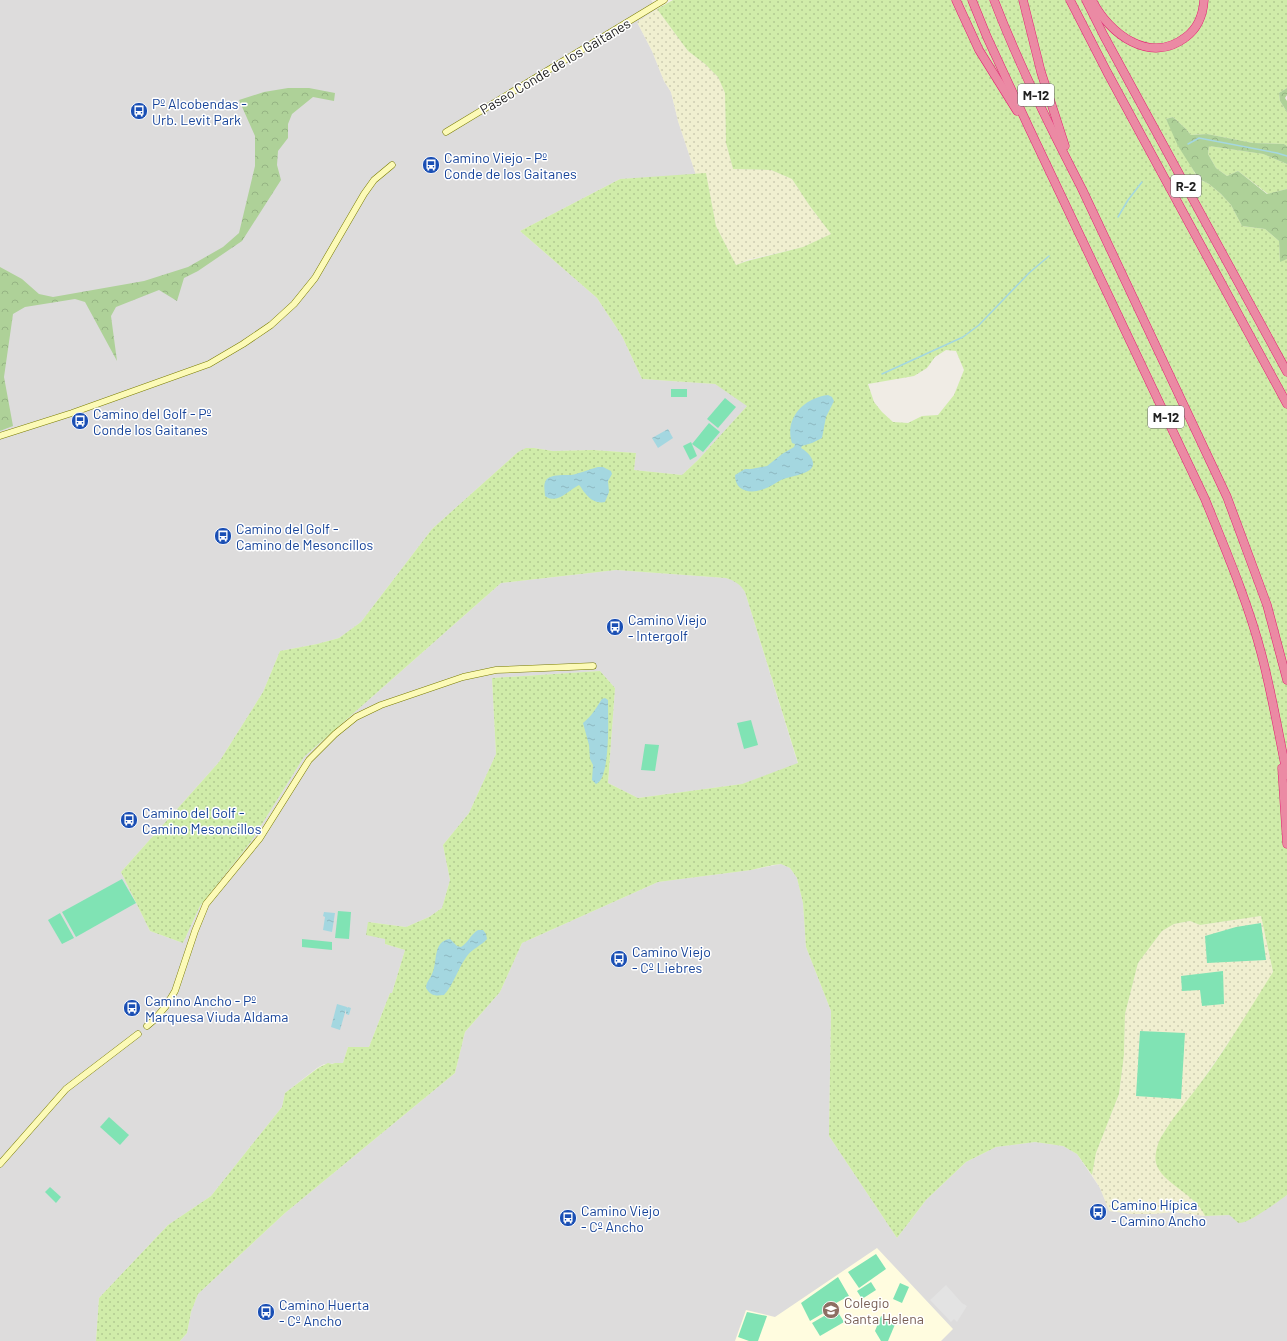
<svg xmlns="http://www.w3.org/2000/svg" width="1287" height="1341" font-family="Barlow,sans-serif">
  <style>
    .residential { fill: #dddcdc }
    .education { fill: #fffcdf }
    .farmland { fill: url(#farmland-dots) }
    .grass { fill: url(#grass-dots); fill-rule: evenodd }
    .forest { fill: url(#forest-crowns) }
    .pitch { fill: #80e3b4 }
    .parking { fill: #e3e3e3 }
    .water { fill: url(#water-ripples) }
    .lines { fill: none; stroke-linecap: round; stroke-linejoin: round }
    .stream { stroke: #a4d7e0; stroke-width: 1.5 }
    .secondary-casing { stroke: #797c00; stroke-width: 7 }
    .highway-casing { stroke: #e31e72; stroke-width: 9 }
    .secondary { stroke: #fcfab7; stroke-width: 6 }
    .highway { stroke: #eb8aa4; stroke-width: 8 }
    .labels { text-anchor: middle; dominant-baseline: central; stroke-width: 3; stroke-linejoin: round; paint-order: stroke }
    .shield { fill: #fff; stroke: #626262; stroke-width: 1 }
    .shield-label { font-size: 13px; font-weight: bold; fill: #1f1f1f }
    .street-label { font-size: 14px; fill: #1f1f1f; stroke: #fff }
    .transit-label { font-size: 14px; fill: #164399; stroke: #fff; text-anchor: start }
    .education-label { font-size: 14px; fill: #785e54; stroke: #fff; text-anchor: start }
  </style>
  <defs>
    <pattern id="farmland-dots" width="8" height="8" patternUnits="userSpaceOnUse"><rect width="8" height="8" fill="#f0efd0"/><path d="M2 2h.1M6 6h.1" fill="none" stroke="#cdccb2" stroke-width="1.8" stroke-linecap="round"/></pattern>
    <pattern id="grass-dots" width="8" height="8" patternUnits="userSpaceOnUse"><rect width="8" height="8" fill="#d0eca9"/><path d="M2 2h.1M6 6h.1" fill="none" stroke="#b2ca91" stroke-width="1.8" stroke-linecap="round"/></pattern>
    <pattern id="forest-crowns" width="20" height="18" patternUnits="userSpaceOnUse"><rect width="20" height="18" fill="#aed198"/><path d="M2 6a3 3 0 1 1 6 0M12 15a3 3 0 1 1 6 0" fill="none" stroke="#95b383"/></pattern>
    <pattern id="water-ripples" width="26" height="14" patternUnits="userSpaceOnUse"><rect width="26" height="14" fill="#a4d7e0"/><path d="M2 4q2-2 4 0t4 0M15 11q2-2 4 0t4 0" fill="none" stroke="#8db8c0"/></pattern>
  </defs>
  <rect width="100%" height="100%" fill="#f0ece5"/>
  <g class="residential">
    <path d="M0,0H651L657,9L637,22L652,51L664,81L671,92L678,121L696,175L620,179L520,231L597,298L622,336L642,379L715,384L748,405L698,460L682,475L634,470L636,453L593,450L553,451L534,448L518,452L432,529L361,622L339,638L317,644L280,651L263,692L219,762L121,872L150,931L183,943L200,906L250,843L304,757L501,583L616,570L726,578L735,581L742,586L745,592L798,764L742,784L638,798L608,783L615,688L600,671L492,678L496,754L469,813L443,845L450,880L442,908L429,917L406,927L368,922L386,939L385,944L405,950L392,993H390L369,1047H348L343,1063L324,1064L317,1068L285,1093L282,1107L211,1196L168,1225L99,1298L96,1341H0Z"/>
    <path d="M781,864L790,868L797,878L803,903L806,947L831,1011L829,1136L897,1238L926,1200L966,1162L996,1147L1035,1142L1063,1146L1077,1154L1100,1188L1110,1211L1153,1214L1173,1212L1205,1216L1229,1215L1249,1220L1287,1195V1341H180L187,1333L191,1312L198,1294L285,1213L455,1073L465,1032L500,992L522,943L658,882L751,870Z"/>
  </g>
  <path class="education" d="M877,1248L953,1329L941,1341H735L746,1310L775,1317Z"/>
  <g class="farmland">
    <path d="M657,9L688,51L705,64L718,77L725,93L726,143L733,169L771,170L792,179L809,205L831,234L803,247L747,260L736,265L716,226L706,174L696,175L678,121L671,92L664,81L652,51L637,22Z"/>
    <path d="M1261,916L1273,973L1241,1024L1199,1085L1162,1135L1164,1175L1187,1194L1203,1210L1205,1216L1173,1212L1153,1214H1132L1109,1211L1100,1188L1092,1175L1096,1153L1119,1094L1124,1055L1125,1014L1138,963L1162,931L1174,924L1190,921L1200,925Z"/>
  </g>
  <g class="grass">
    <path d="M673,0H1287V88L1279,93L1280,101L1287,112V146L1284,144L1253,143L1207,134L1191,135L1185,128L1173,117L1166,119L1198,179L1209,184L1221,194L1231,205L1242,226L1265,229L1279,241L1280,261L1287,259V1195C1279,1201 1248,1224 1239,1223C1236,1222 1233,1217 1229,1215L1205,1216C1196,1194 1161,1183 1156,1163C1154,1155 1158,1141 1163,1134C1173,1117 1187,1101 1199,1085C1226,1049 1249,1010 1273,972L1261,916L1200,925L1190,921L1174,924L1162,931L1138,963L1125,1014L1124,1055L1119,1094L1096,1153L1092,1175L1077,1154L1063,1146L1035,1142L996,1147L966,1162L926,1200L897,1238L829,1136L831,1011L806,947L803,903L797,878L790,868L781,864L773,865L751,870L658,882L522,943L500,992L465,1032L455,1073L285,1213L198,1294L191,1312L187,1333L180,1341H96L99,1298L168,1225L211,1196L282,1107L285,1093L318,1068L328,1063L332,1064L335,1063H343L348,1047H369L390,993H392L405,950L385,944V939L366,935L368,922L406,927L429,917L442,908L450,880L443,845L469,813L496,754L492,678L600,671L615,688L608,783L638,798L742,784L798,763L745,592C740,584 735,581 726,578L616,570L501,583L304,757L250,843L200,906L183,943L150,931L121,872L219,762L263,692L280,651L317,644L339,638L361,622L432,529L518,452L526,448H534L553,451L593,450L636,453L634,470L682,475L698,460L747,406L715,384L642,379L622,336L597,298L520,231L620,179L706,173L716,226L736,265L747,261L803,247L831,234L809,205L792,179L771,170L733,169L726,143L725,93L718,77L705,64L688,51L657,9ZM946,350L956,351L964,370L954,395L938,415L922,416L908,423L893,422L882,412L874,402L868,384L914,376L927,368L935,357Z"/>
    <path d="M1209,146L1263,154L1287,164V189L1268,194L1238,171L1227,176L1216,168L1208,154Z"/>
  </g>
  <g class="forest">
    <path d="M288,88H309L335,93L334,101L313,97L292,114L288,124V138L278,151L277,165L281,180L242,241L198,271L184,278L177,301L159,290L116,307L111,316L117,361L85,302L75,299L25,307L13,314L4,377L13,426L0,431V267L22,279L39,294L53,297L144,281L188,267L223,247L239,233L255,166V136L239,100L264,92Z"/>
    <path d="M1287,88V95L1285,98L1287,101V112L1280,101L1279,93Z"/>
    <path d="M1173,117L1185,128L1191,135L1207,134L1253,143L1284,144L1287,146V164L1263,154L1209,146L1208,154L1216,168L1227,176L1238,171L1267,194L1287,189V259L1280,262L1279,241L1265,229L1242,226L1231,205L1221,194L1209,184L1199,179L1178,146L1166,119Z"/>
  </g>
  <g class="pitch">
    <rect x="671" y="389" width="16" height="8"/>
    <path d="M725,398L736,407L718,428L707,419Z"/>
    <path d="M709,423L720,432L703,452L692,444Z"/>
    <path d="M691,442L697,456L690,460L683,446Z"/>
    <path d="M751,720L758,745L744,749L737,723Z"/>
    <path d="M645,744L659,745L655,771L641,770Z"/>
    <path d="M122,879L136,903L76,937L62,912Z"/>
    <path d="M338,911L351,912L349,939L335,938Z"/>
    <path d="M60,913L74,938L62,944L48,920Z"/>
    <path d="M1261,923L1266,960L1207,963L1205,936L1236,927Z"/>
    <path d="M302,939L332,942V950L302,947Z"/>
    <path d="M1223,971L1224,1004L1202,1006L1200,990L1182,991L1181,976Z"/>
    <path d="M1140,1031L1185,1033L1181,1099L1136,1096Z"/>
    <path d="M109,1117L129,1135L120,1145L100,1127Z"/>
    <path d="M50,1187L61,1197L56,1203L45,1192Z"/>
    <path d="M876,1254L886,1269L859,1288L848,1272Z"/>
    <path d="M838,1277L849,1296L836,1303L837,1305L810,1321L801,1303Z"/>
    <path d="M871,1282L876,1290L862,1299L857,1291Z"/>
    <path d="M900,1283L909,1287L902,1303L893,1299Z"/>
    <path d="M836,1309L844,1322L820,1336L812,1323Z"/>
    <path d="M747,1312L767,1316L758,1341H749L738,1337Z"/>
    <path d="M881,1316L896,1322L888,1341H881L875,1331Z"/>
  </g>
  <path class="parking" d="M946,1285L962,1303L967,1306L957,1322L954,1319L951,1322L930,1300Z"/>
  <g class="water">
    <path d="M828,395L832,397L834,401L826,417L822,438L812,443L802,446L801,448C812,454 820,468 804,473C797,476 788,477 781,480C775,483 770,487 764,489C751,494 735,492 735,475L745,469H751L767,466L782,454L794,447L795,444L792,443C784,418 804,398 828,395Z"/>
    <path d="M668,429L673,438L658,448L652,438Z"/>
    <path d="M598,467H603L611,471L612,474L608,481L609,492L605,502C597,504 589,499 585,493C582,490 582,488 579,485C569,490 557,505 545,496C545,490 543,485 546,480C551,474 564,475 571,475C579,474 589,469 598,467Z"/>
    <path d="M605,698L608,700C608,715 611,779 596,784L592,780L593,765L590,759L589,745L583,723C592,716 596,708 602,699Z"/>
    <path d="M324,912L335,913L332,932L323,930L325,917L323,916Z"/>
    <path d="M478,930H483L486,934L487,939C481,946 473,948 467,956C458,968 454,984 444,995C435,996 431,996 426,988C426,982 430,979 432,974C438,963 432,941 450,939L457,946L461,947C468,943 470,935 478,930Z"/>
    <path d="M337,1004L347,1007V1008L348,1007L351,1008L349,1015L346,1014V1009L340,1030L331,1027Z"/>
  </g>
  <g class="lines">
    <g class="stream">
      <path d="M1188,144L1199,138L1277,153L1287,156"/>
      <path d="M1118,217L1128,200L1142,182"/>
      <path d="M882,374L963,337L979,325L1029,273L1049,256"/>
    </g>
    <defs>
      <g id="secondary">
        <path d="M446,132L664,0"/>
        <path d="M0,436L72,413L209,364L243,344L271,325L294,304L315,278L364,194L374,180L392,165"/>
        <path d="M147,1026L154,1020L166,1006L175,991L195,931L206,904L260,838L309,760L335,734L356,717L381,705L463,677L496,670L593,666"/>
        <path d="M0,1164L66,1089L138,1034"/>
      </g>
      <g id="highway">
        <path d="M956,0L979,50L1017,111"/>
        <path d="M972,0L987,37L1030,130L1205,499C1226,551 1248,602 1262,656C1272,695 1279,735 1287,775"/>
        <path d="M994,0C1019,65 1050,127 1082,189L1227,497L1267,605L1287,680"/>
        <path d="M1023,0L1041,72L1065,146"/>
        <path d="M1070,0L1107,72L1287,404"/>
        <path d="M1086,0L1104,36L1287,372"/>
        <path d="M1092,0C1109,34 1150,65 1186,37C1198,28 1203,15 1204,0"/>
        <path d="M1282,768L1287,844"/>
      </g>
    </defs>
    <use href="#secondary" class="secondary-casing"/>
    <use href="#highway" class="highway-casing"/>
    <use href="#secondary" class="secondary"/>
    <use href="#highway" class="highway"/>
  </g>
  <defs>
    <symbol id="bus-disc" viewBox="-11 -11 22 22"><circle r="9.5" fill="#1a4fb4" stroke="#fff"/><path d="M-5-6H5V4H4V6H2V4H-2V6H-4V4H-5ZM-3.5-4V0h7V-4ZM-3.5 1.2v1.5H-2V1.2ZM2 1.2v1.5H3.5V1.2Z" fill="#fff"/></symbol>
    <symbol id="school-disc" viewBox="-11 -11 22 22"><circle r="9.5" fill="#8d6e63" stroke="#fff"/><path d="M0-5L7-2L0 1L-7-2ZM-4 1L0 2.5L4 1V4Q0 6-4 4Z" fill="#fff"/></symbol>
  </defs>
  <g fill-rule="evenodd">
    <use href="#bus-disc" x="129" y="101" width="20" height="20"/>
    <use href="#bus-disc" x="421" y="155" width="20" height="20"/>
    <use href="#bus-disc" x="70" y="411" width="20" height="20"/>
    <use href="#bus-disc" x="213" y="526" width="20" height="20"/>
    <use href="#bus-disc" x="605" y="617" width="20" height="20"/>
    <use href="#bus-disc" x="119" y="810" width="20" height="20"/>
    <use href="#bus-disc" x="609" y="949" width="20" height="20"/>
    <use href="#bus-disc" x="122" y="998" width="20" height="20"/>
    <use href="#bus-disc" x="1088" y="1202" width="20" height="20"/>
    <use href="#bus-disc" x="558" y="1208" width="20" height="20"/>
    <use href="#school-disc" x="821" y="1300" width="20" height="20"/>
    <use href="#bus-disc" x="256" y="1302" width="20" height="20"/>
  </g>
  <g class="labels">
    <g class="shield">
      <rect x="1018" y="84" width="36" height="22" rx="3"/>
      <rect x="1171" y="175" width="30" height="22" rx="3"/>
      <rect x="1148" y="406" width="36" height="22" rx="3"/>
    </g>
    <g class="shield-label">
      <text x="1036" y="95">M-12</text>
      <text x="1186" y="186">R-2</text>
      <text x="1166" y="417">M-12</text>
    </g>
    <g class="street-label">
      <text transform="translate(555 66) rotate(-31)">Paseo Conde de los Gaitanes</text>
    </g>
    <g class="transit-label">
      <text x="152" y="103">Pº Alcobendas -<tspan x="152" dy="16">Urb. Levit Park</tspan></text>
      <text x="444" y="157">Camino Viejo - Pº<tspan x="444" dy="16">Conde de los Gaitanes</tspan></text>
      <text x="93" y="413">Camino del Golf - Pº<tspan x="93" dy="16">Conde los Gaitanes</tspan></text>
      <text x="236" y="528">Camino del Golf -<tspan x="236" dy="16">Camino de Mesoncillos</tspan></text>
      <text x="628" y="619">Camino Viejo<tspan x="628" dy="16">- Intergolf</tspan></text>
      <text x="142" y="812">Camino del Golf -<tspan x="142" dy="16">Camino Mesoncillos</tspan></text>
      <text x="632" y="951">Camino Viejo<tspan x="632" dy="16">- Cº Liebres</tspan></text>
      <text x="145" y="1000">Camino Ancho - Pº<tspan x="145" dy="16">Marquesa Viuda Aldama</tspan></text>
      <text x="1111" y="1204">Camino Hípica<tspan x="1111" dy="16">- Camino Ancho</tspan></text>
      <text x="581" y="1210">Camino Viejo<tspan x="581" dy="16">- Cº Ancho</tspan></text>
      <text x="279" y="1304">Camino Huerta<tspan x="279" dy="16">- Cº Ancho</tspan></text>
    </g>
    <g class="education-label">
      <text x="844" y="1302">Colegio<tspan x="844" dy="16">Santa Helena</tspan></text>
    </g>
  </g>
</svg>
